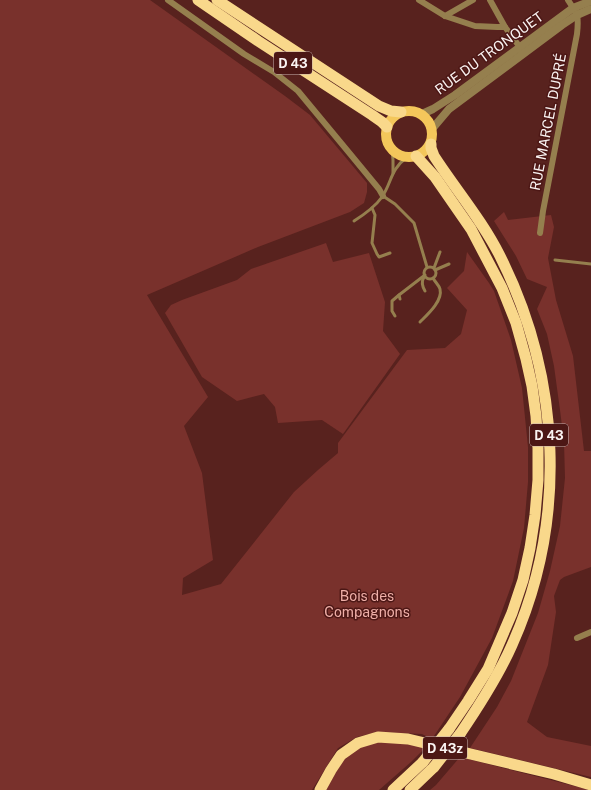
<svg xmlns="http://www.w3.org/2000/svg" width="591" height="790" font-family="'Public Sans',sans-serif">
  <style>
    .green { fill: #79312c }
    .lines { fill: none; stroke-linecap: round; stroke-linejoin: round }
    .service { stroke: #957f4e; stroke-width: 3 }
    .minor { stroke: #957f4e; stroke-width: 6 }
    .tertiary { stroke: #957f4e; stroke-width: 8 }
    .primary { stroke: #f4c75b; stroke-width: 10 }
    .trunk { stroke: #f9d88b; stroke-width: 11 }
    .trunk-bridge { stroke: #f9d88b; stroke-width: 11 }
    .labels { text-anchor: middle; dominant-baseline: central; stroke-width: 3; stroke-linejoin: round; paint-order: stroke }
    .shield { fill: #4c1715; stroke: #c6b1b0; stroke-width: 1 }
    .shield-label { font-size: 13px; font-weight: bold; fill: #faf3f2 }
    .street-label { font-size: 14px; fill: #faf3f2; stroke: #4c1715 }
    .park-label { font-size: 14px; fill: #efafa8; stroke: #4c1715 }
  </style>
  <rect width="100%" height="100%" fill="#58221e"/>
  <g class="green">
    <path d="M0,0H150L285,96L310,115L367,183V192L364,203L350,212L258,247L147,295L208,397L184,426L202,473L213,560L183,578L182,595L221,584L294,492L318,470L338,453V443L407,350L445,348L461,334L467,310L447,288L464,271L467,252L489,283L494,291L511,340L522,388L528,447V482L524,528L513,581L492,638L460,697L432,739L422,734L377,732L357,737L338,748L312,790H0Z"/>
    <path d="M504,212L508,220L551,215L554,227L548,258L556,300L573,356L584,451H591V567L564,577L560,580L554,596L556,612L548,665L527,722L547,737L591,746V777L470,748L497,707L511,681L538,613L550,571L560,526L565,478L564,442L560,410L554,366L547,334L537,309L547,287L527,279L516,256L494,221Z"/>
    <path d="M326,243L333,262L369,253L385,302L383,331L400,354L343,434L322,420L278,423L275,407L264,394L237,401L202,377L165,313L171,305L182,300L237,280L251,269Z"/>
    <path d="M381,741L427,746L411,762L379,790H324L346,756L358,748Z"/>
    <path d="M460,757L590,790H430L436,785Z"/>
  </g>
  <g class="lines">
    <g class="service">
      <path d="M392,149L393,160V173"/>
      <path d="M383,196L395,204L414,223L427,267"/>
      <path d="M372,208L375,215L372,243L377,254L379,257L390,253"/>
      <path d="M354,221C365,214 375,207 382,197C392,182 390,170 407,157"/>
      <path d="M555,260L591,264"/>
      <circle cx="430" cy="273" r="6"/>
      <path d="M434,268L440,252"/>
      <path d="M435,270L449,264"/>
      <path d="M424,277C421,282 422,286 425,291"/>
      <path d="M400,299L399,295L425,275"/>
      <path d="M395,316L392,311V301L399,295"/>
      <path d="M420,322C427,315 443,301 440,289C439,285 435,282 433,278"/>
    </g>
    <g class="minor">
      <path d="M168,0L244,54L274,72L298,91L351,155L379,189L383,196"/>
      <path d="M419,0L445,16L475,26L497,27H505L522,50"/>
      <path d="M490,0L505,27"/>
      <path d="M445,16L473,0"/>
      <path d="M540,233L543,211L577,34C579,16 578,15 568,0"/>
      <path d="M577,638L591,632"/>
    </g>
    <g class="tertiary">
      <path d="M422,114L433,109L455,95L573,8L591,1"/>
      <path d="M432,129L449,109L562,25L577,15L591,9"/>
    </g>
    <circle class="primary" cx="409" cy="134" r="23"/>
    <g class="trunk">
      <path d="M198,0L258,41L372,115L382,122L387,127"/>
      <path d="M217,0L379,106L391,111L401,112"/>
      <path d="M431,144V148L434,156C456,190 482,220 500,256C561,378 568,520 512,645C498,677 479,706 460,734"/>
      <path d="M416,156L435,177L471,229L502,288L516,323L526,359L532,386L536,416L538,448V480L535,515L530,548L523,580L512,613L488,669L468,701L449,729"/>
      <path d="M320,790L331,770L341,755L358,743L378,737L408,739L554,774L591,785"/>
      <path d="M393,790L423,762"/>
      <path d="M410,790L434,767"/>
    </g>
    <g class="trunk-bridge">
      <path d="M423,762L449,729"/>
      <path d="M434,767L460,734"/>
    </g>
  </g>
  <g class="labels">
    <g class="shield">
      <rect x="274" y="52" width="38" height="22" rx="3"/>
      <rect x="530" y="424" width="38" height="22" rx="3"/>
      <rect x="423" y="737" width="44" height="22" rx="3"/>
    </g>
    <g class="shield-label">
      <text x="293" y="63">D 43</text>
      <text x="549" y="435">D 43</text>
      <text x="445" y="748">D 43z</text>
    </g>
    <g class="street-label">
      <text transform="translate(489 53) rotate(-36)">RUE DU TRONQUET</text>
      <text transform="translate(548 122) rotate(-79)">RUE MARCEL DUPRÉ</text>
    </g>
    <g class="park-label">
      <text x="367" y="596">Bois des<tspan x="367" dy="16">Compagnons</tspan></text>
    </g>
  </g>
</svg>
